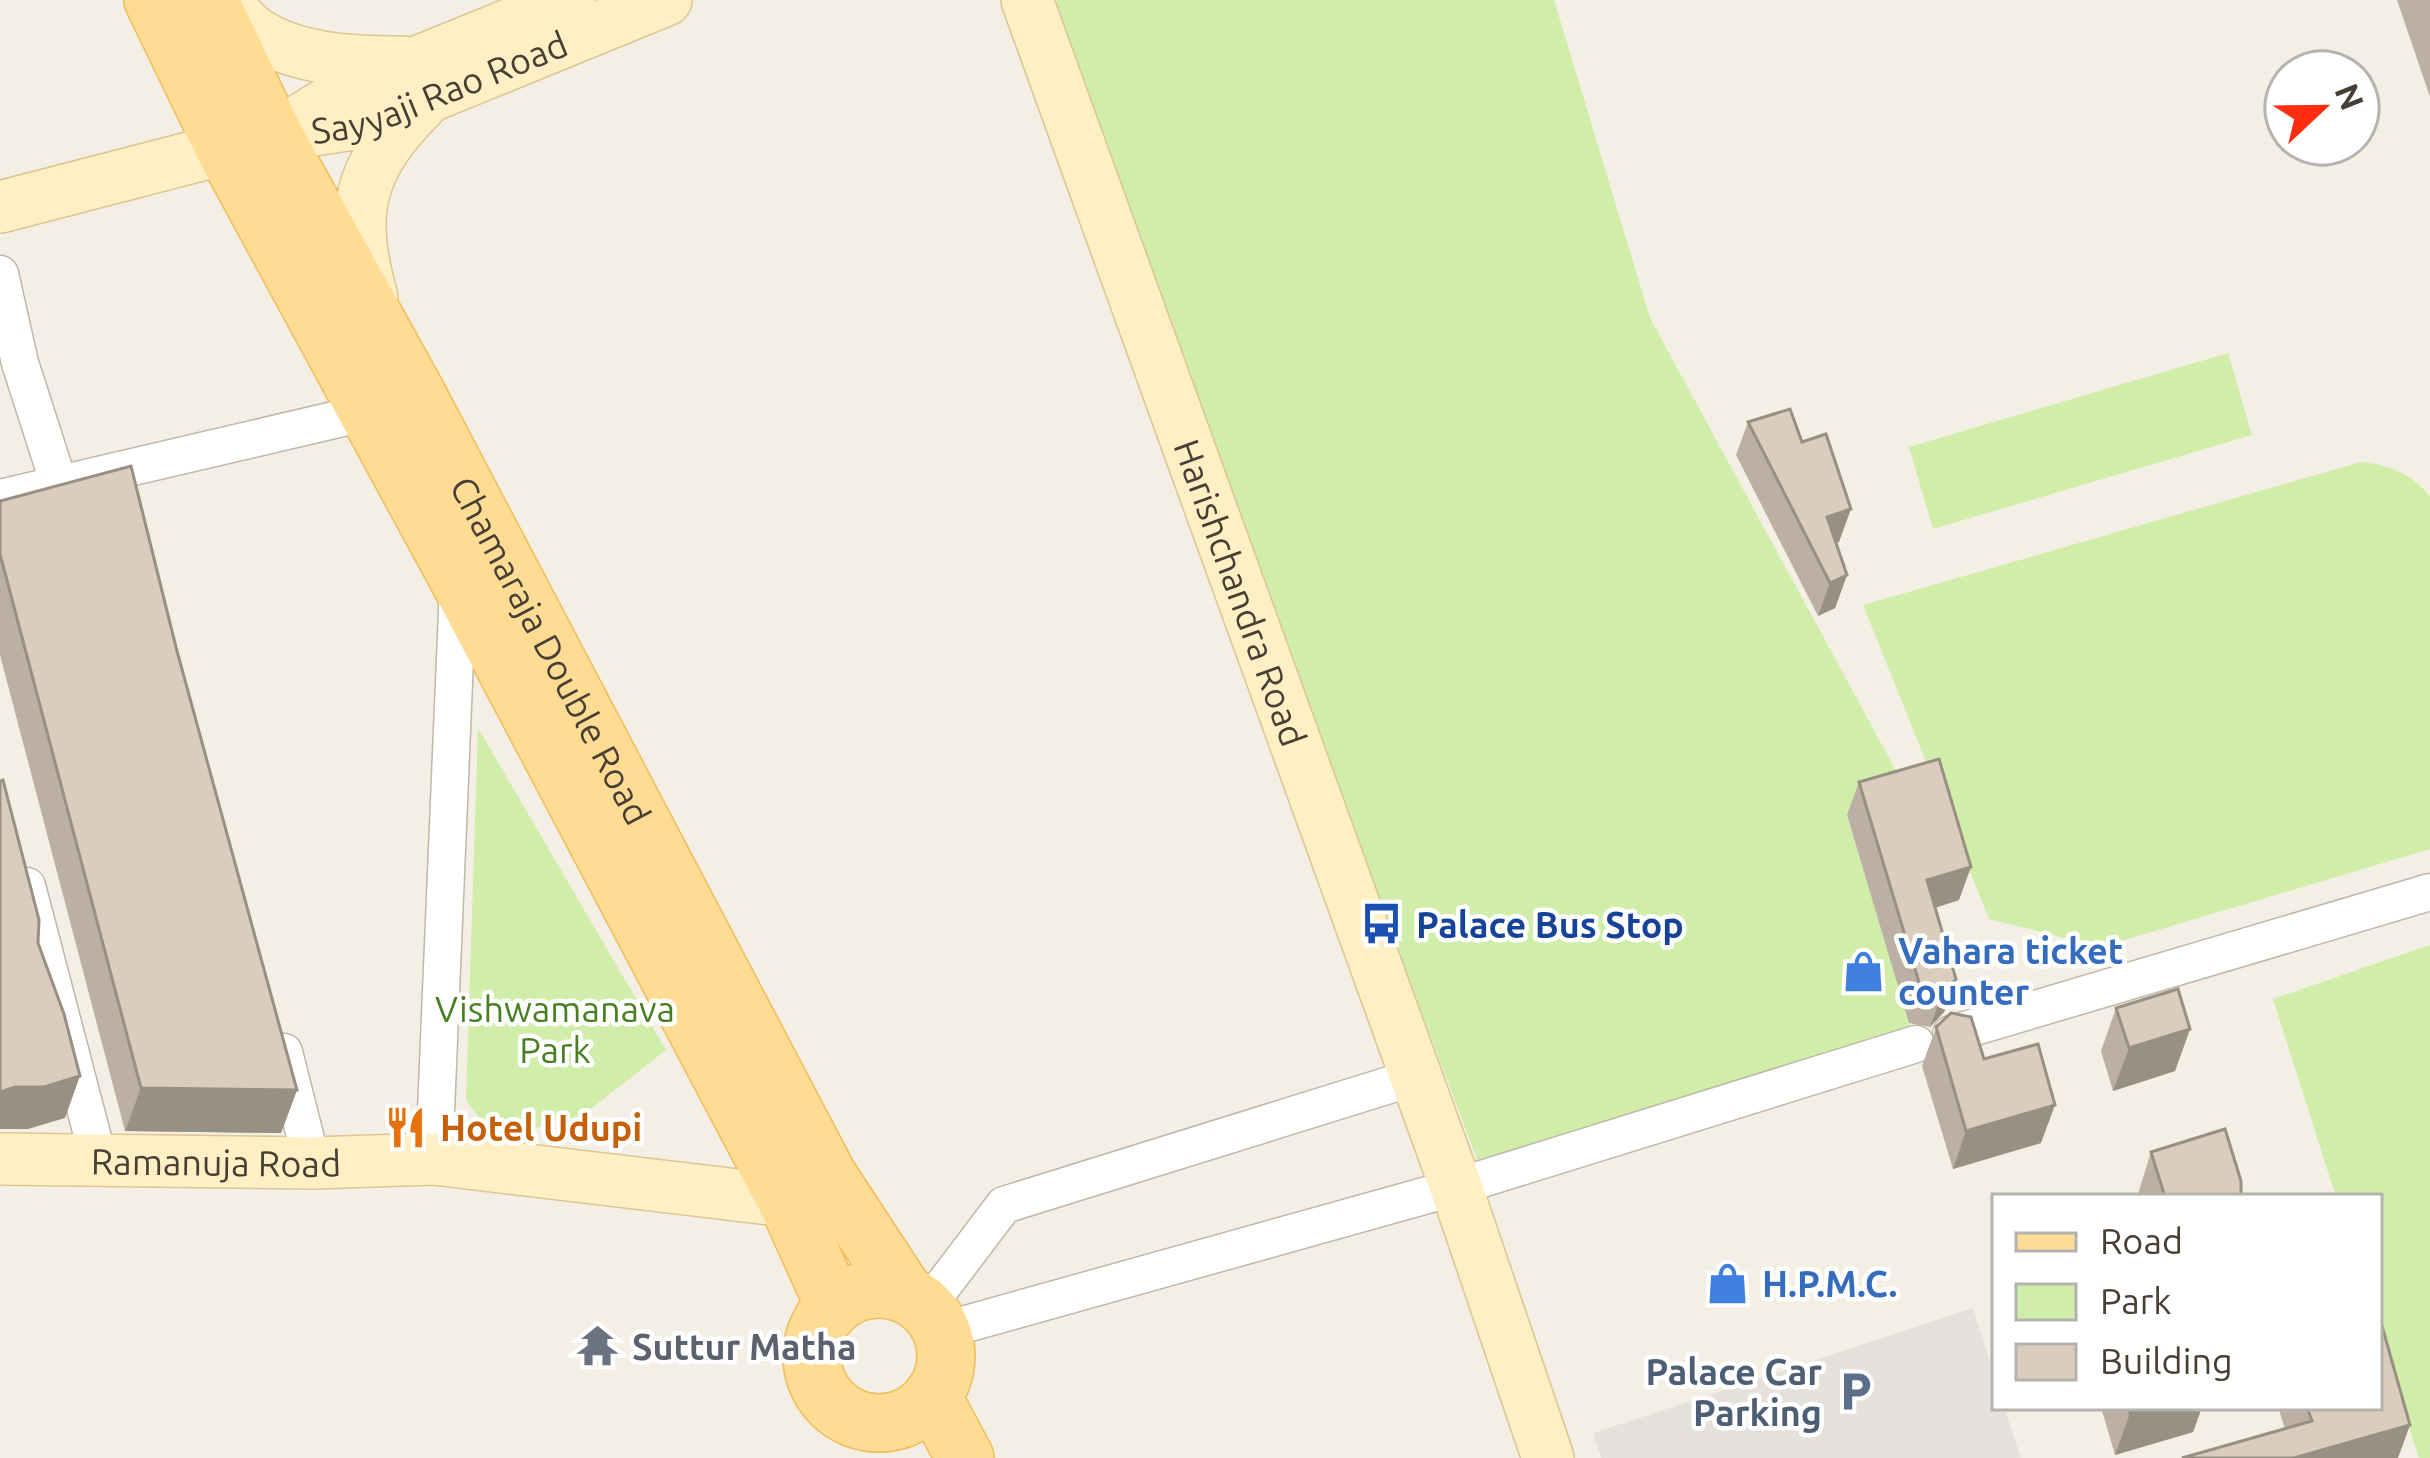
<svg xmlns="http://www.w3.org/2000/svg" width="2430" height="1458" font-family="Ubuntu,sans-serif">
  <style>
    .green { fill: #d1edaa }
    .parking { fill: #e5e2de }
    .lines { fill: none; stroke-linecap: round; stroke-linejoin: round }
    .street-casing { stroke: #c1b7a7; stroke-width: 39 }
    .secondary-casing { stroke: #dcc592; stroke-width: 54 }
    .primary-casing { stroke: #efbc58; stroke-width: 60 }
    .street { stroke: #fff; stroke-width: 36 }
    .secondary { stroke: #ffefc5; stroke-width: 51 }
    .primary { stroke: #ffdc94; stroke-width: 57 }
    .wall { fill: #bbb0a3 }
    .shaded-wall { fill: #999084 }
    .building { fill: #dacdbd; stroke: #999084; stroke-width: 3 }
    .labels { text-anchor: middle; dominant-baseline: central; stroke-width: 9; stroke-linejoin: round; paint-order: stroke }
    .street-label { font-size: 36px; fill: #483f34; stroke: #fff }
    .transit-label { font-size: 36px; font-weight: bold; fill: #164399; stroke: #fff; text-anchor: start }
    .shop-label { font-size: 36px; font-weight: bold; fill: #366cbe; stroke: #fff; text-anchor: start }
    .park-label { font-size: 36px; fill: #487f21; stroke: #fff }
    .food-label { font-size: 36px; font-weight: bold; fill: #c56008; stroke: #fff; text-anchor: start }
    .worship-label { font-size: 36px; font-weight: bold; fill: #5b616d; stroke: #fff; text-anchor: start }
    .service-label { font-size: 36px; font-weight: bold; fill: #4e5e75; stroke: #fff; text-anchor: end }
  </style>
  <rect width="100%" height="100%" fill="#f4efe5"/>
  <g class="green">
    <path d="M1041,0H1554L1650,318L1900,778L1847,816L1916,1044L1481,1170Z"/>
    <path d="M2228,353L2252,435L1933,529L1909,447Z"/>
    <path d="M2361,462C2389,465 2413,474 2430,497V849L2101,947L1989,919L1863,605Z"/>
    <path d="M478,728L666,1050L583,1115L494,1139L466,1100Z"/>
    <path d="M2430,945V1458H2419L2379,1333V1197H2336L2273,999Z"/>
  </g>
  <path class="parking" d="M1973,1308L1995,1378V1407H2004L2021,1458H1601L1593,1433Z"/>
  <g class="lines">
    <defs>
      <g id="street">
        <path d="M0,274L20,363L59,484"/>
        <path d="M0,498L368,412"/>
        <path d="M27,886L99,1161"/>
        <path d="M1951,1034L2430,892"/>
        <path d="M284,1052L312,1163"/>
        <path d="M434,1159L458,587"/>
        <path d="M926,1308L1004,1205L1415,1077"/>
        <path d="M941,1331L1456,1187L1916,1044"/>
      </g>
      <g id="secondary">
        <path d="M224,0C234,11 246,28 259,35C300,60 356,62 403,62"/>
        <path id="s1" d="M1027,0L1456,1187L1548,1458"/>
        <path d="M295,123L351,89L570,0"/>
        <path id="s2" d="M0,207L274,136L367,122L666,0"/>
        <path d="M372,297C348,212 358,168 421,105"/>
        <path id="s3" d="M0,1159L312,1163L434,1159L787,1201"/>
      </g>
      <g id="primary">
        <path d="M153,0L226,151L458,578L787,1201L834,1305"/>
        <path id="s4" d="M209,0L274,136L416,393L828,1176L906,1295"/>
        <circle cx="879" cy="1356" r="67"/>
        <path d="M932,1396L965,1458"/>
      </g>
    </defs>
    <use href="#street" class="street-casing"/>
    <use href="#secondary" class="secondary-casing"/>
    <use href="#primary" class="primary-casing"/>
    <use href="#street" class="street"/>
    <use href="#secondary" class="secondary"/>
    <use href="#primary" class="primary"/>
  </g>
  <g class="wall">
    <path d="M2397,0H2430V97Z"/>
    <path d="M1748,422L1839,542L1836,543L1847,575L1835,608L1818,616L1736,455Z"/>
    <path d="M0,501L177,651L297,1090L281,1133L125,1131L0,655Z"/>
    <path d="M1859,782L1959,900L1935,908L1956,979L1944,1012L1930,1027L1909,1023L1847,815Z"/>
    <path d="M2116,1008L2190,1029L2175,1071L2113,1091L2101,1051Z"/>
    <path d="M1936,1027L1984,1059L2041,1143L1953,1169L1922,1066Z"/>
    <path d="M2151,1152L2241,1197H2137Z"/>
    <path d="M2101,1407H2202L2193,1432L2115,1455Z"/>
    <path d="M2278,1407H2379L2410,1425L2285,1429Z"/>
  </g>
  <g class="shaded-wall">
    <path d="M1851,509L1839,542L1815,550L1827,517Z"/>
    <path d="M1847,575L1835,608L1818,616L1830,583Z"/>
    <path d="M1971,867L1959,900L1915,914L1927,880Z"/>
    <path d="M1956,979L1944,1012L1930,1027L1942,994Z"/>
    <path d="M2190,1029L2175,1071L2113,1091L2129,1048Z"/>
    <path d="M80,1076L65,1118L28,1129H0V1092L15,1087Z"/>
    <path d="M141,1088L297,1090L281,1133L125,1131Z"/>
    <path d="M2055,1105L2041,1143L1953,1169L1966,1131Z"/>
    <path d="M2149,1407H2202L2193,1432L2115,1455L2130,1413Z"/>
    <path d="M2410,1425L2398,1458H2294Z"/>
  </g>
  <g class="building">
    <path d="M1790,409L1802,442L1826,434L1851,509L1827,517L1847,575L1830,583L1748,422Z"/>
    <path d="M131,466L177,651L297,1090L141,1088L0,554V501Z"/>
    <path d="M1939,759L1971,867L1927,880L1956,979L1942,994L1921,989L1859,782Z"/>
    <path d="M3,780L39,920L38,943L64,1014L80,1076L44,1087H15L0,1092V781Z"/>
    <path d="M2178,989L2190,1029L2129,1048L2116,1008Z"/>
    <path d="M1951,1013L1971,1017L1984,1059L2038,1044L2055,1105L1966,1131L1936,1027Z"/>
    <path d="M2225,1129L2241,1181V1197H2165L2151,1152Z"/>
    <path d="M2380,1319L2410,1425L2294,1458H2182L2312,1421L2307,1407H2379Z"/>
    <path d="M2128,1407H2149L2130,1413Z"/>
  </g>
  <defs>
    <symbol id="bus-bare" viewBox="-9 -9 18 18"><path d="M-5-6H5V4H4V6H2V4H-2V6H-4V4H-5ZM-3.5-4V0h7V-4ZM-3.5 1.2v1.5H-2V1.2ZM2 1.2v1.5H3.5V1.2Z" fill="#1a4fb4" stroke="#fff" stroke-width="2.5" paint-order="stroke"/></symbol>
    <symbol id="shop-bare" viewBox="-9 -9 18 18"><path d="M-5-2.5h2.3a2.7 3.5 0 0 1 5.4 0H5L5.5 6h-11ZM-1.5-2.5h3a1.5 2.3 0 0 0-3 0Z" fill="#3f7fe0" stroke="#fff" stroke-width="2.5" paint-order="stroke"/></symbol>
    <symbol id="restaurant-bare" viewBox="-9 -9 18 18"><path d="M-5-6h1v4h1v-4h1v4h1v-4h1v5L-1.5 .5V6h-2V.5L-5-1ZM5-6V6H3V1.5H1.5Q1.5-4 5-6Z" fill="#e8710a" stroke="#fff" stroke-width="2.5" paint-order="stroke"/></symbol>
    <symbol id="temple-bare" viewBox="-9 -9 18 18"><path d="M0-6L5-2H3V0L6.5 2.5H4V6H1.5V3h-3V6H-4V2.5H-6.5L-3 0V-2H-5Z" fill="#6b7280" stroke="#fff" stroke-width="2.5" paint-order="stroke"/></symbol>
    <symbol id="parking-bare" viewBox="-9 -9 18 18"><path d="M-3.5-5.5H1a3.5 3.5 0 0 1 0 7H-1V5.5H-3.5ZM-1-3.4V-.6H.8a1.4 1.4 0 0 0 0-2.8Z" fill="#5c6f8a" stroke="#fff" stroke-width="2.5" paint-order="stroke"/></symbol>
  </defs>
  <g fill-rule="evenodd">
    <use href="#bus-bare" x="1352" y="894" width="59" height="59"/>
    <use href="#shop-bare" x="1834" y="942" width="59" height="59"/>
    <use href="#restaurant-bare" x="376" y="1098" width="59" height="59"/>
    <use href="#shop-bare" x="1698" y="1254" width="59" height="59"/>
    <use href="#temple-bare" x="568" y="1316" width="59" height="59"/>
    <use href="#parking-bare" x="1826" y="1362" width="59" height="59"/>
  </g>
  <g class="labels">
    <g class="street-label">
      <text stroke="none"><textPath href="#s2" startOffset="456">Sayyaji Rao Road</textPath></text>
      <text stroke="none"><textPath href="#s1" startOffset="630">Harishchandra Road</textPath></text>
      <text stroke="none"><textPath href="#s4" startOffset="735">Chamaraja Double Road</textPath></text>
      <text stroke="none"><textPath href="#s3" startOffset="216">Ramanuja Road</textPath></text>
    </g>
    <g class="transit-label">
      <text x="1416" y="924">Palace Bus Stop</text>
    </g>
    <g class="shop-label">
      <text x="1898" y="950">Vahara ticket<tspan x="1898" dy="41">counter</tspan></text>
      <text x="1762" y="1283">H.P.M.C.</text>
    </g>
    <g class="park-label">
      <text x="555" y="1008">Vishwamanava<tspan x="555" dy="41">Park</tspan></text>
    </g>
    <g class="food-label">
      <text x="440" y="1127">Hotel Udupi</text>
    </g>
    <g class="worship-label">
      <text x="632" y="1346">Suttur Matha</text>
    </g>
    <g class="service-label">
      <text x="1822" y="1371">Palace Car<tspan x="1822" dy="41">Parking</tspan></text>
    </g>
  </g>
  <rect x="1992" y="1194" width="390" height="216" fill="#ffffff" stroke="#b6b2ae" stroke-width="3"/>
  <rect x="2016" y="1233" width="60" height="18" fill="#ffdc94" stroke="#b6b2ae" stroke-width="3"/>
  <text x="2100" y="1254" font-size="36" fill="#483f34">Road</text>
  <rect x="2016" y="1284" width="60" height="36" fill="#d1edaa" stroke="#b6b2ae" stroke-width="3"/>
  <text x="2100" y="1314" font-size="36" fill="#483f34">Park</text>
  <rect x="2016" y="1344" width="60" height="36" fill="#dacdbd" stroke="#b6b2ae" stroke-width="3"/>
  <text x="2100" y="1374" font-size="36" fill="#483f34">Building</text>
  <g transform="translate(2322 108) rotate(68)"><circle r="57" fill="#ffffff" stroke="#b6b2ae" stroke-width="3"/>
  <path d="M0-9L21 45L0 30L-21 45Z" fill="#ff2d12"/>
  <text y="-18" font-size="33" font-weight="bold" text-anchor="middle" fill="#483f34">N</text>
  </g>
</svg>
